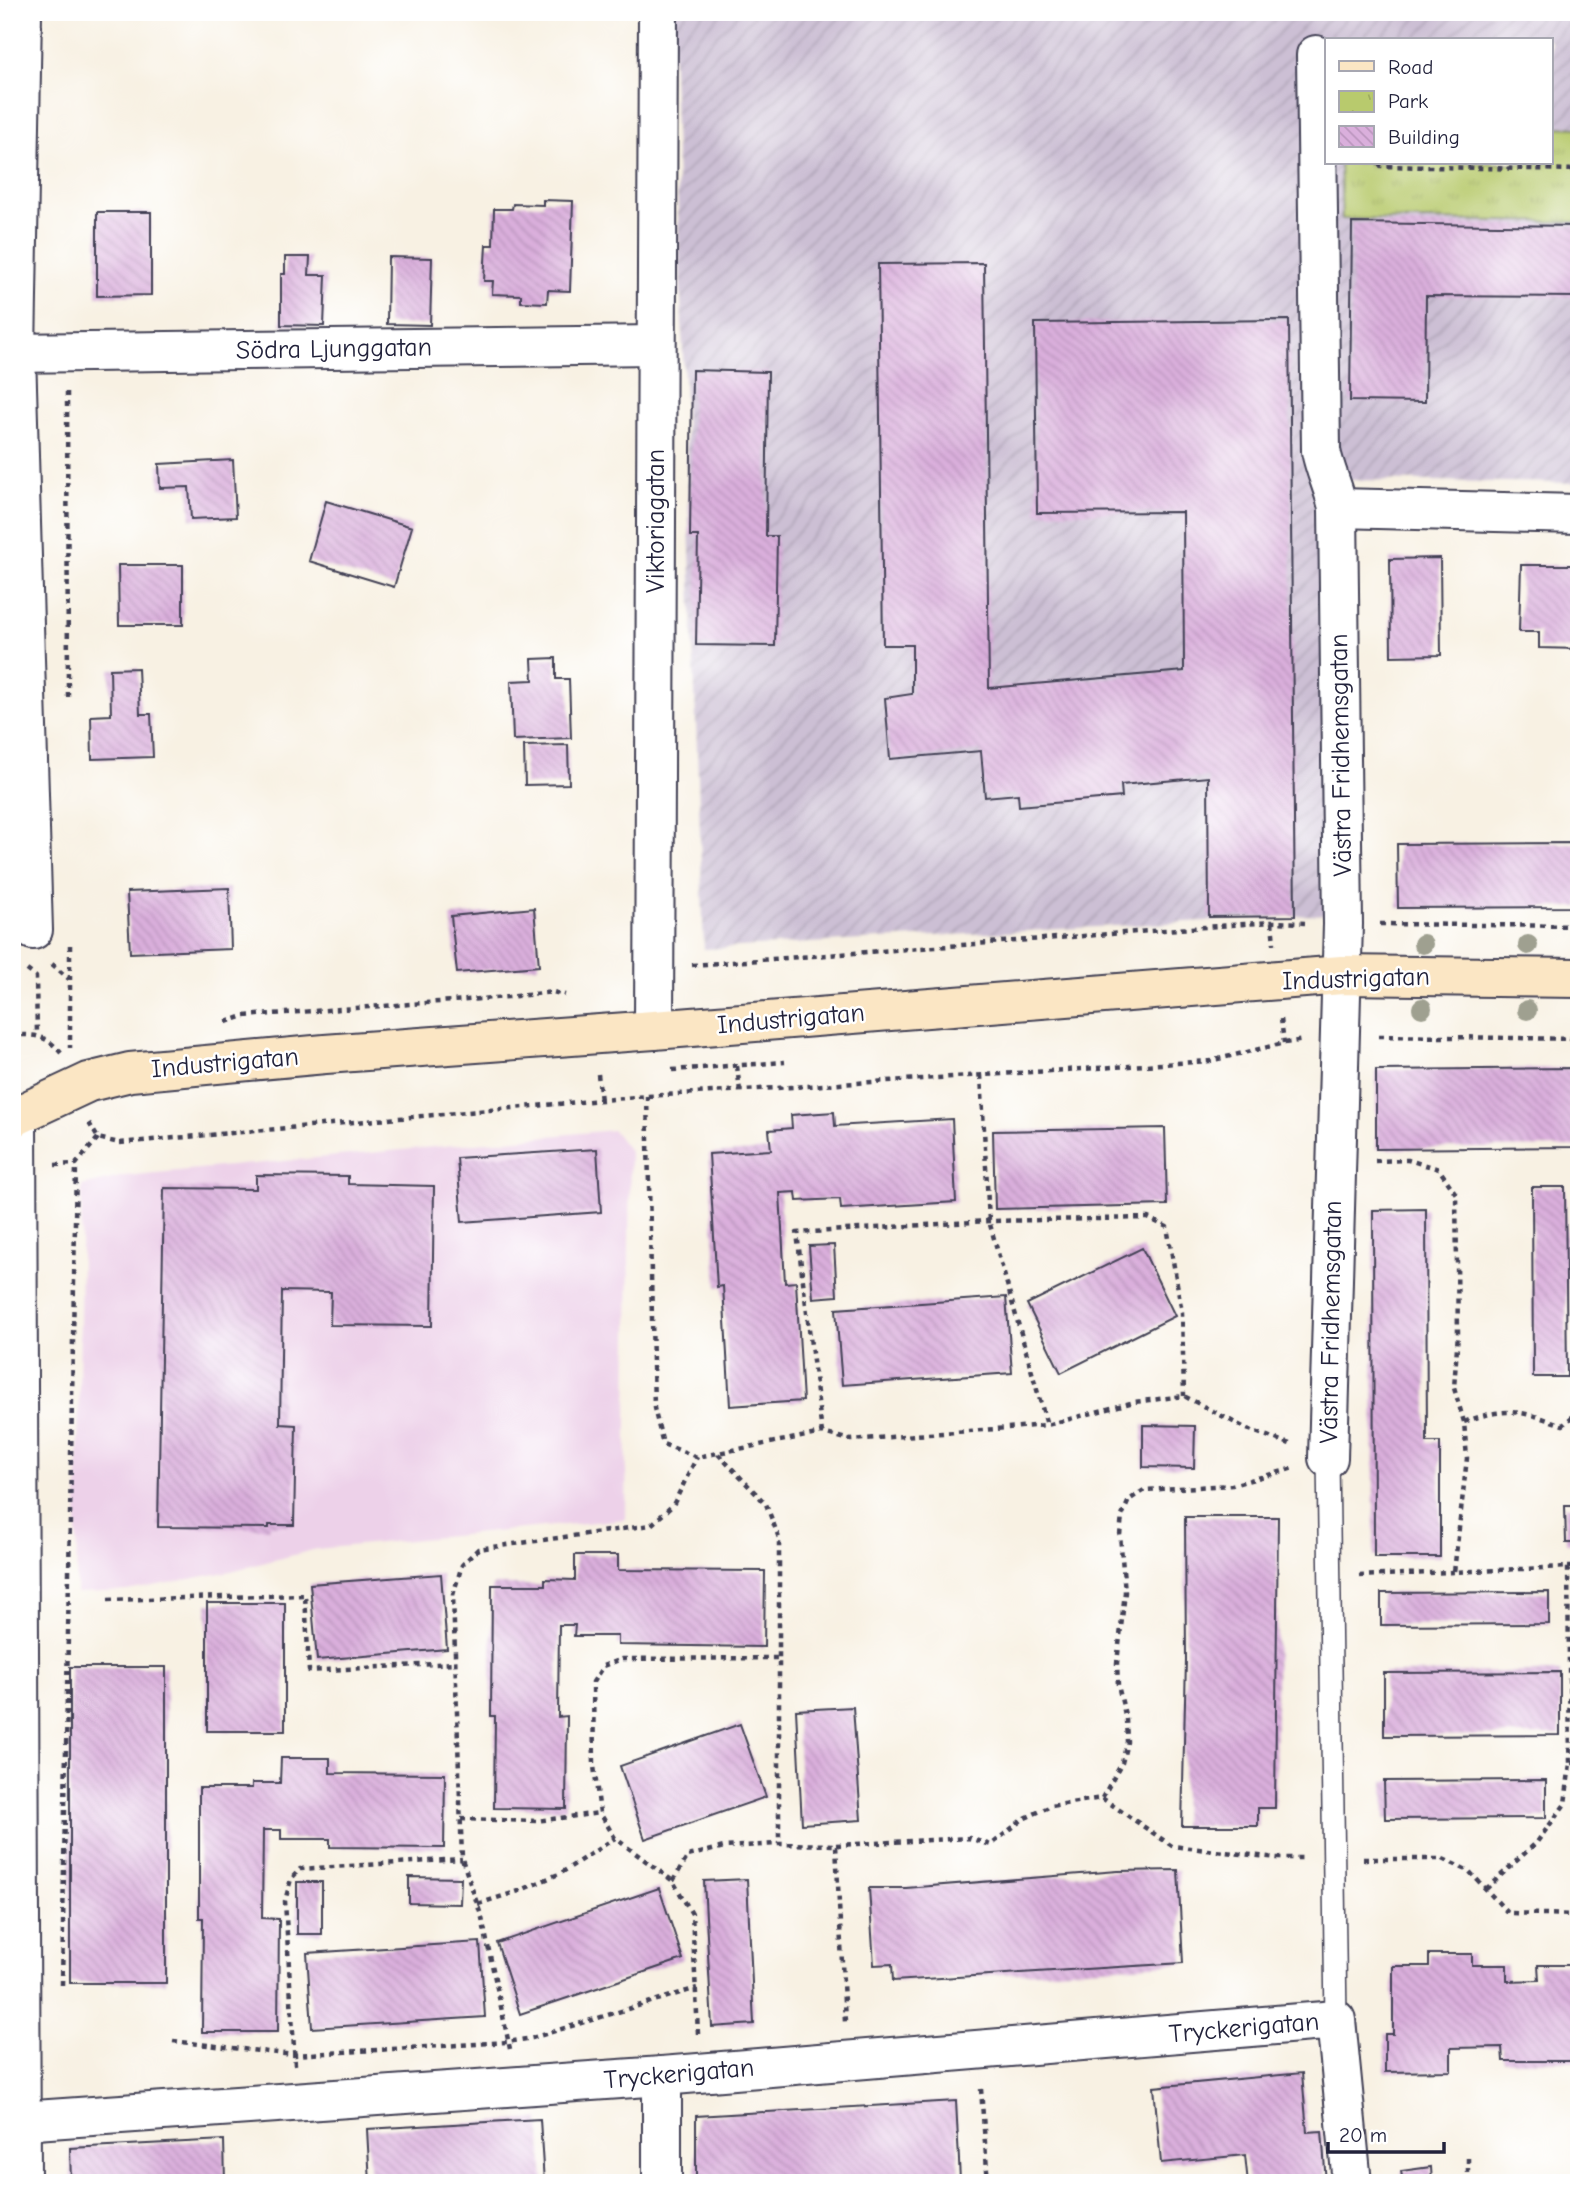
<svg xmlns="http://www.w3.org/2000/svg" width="1591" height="2195" font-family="'Comic Neue',sans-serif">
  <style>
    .built { fill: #edd1e9 }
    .industrial { fill: url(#industrial-furrows) }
    .park { fill: url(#park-tufts); stroke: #6d7654; stroke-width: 2 }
    .building { fill: url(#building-back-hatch) }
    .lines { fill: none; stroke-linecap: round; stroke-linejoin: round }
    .lane-casing { stroke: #424154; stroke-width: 24 }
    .street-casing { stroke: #424154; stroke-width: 42 }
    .secondary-casing { stroke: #424154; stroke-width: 42 }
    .path { stroke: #424154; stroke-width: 4.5; stroke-dasharray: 5 5; stroke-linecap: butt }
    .lane { stroke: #fff; stroke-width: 21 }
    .street { stroke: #fff; stroke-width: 38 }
    .secondary { stroke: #fbe6c4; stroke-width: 38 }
    .tree { fill: #9fa090 }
    .labels { text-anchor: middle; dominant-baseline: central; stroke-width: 5; stroke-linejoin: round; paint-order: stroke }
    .street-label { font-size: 26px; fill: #22223b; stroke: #fff }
  </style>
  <defs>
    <pattern id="industrial-furrows" width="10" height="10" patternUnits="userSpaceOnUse" patternTransform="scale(1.75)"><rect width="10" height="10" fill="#ccbfd4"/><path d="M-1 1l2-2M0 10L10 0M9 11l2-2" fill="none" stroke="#afa4b7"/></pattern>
    <pattern id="park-tufts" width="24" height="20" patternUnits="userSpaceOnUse" patternTransform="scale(1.75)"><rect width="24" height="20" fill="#b8ca6d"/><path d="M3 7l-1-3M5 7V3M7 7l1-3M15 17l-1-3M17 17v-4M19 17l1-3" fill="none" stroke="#9ead5f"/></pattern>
    <pattern id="building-back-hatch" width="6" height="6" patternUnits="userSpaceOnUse" patternTransform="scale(1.75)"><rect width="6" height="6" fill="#daafdc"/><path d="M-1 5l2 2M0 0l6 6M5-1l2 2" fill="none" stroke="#bb96be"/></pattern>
  </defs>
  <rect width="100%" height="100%" fill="#fff"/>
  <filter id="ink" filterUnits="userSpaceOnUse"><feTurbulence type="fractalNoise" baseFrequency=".0143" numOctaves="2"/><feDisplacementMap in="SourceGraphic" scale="14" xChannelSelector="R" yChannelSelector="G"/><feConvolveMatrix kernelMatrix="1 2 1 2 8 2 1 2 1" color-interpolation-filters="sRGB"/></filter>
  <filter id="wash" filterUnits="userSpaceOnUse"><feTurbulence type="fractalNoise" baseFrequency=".00686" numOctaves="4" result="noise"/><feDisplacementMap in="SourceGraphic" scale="28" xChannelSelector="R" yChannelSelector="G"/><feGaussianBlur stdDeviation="1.57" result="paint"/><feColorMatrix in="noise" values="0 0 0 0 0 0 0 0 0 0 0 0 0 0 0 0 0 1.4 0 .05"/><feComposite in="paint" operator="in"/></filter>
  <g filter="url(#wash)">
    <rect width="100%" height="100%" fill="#f8f1e3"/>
    <path class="built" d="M613,1130L630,1152L626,1519L317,1549L231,1571L127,1591L76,1593L82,1186L125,1176Z"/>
    <path class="industrial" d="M671,12H1579V128L1551,127V40H1327V163H1340L1342,219L1579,222V483L1345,480L1329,914L704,949Z"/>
    <path class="park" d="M1551,127L1579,128V222L1342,219L1340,163H1551Z"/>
    <g id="blocks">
      <g class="building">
        <path d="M543,200L573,201L570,291L548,290L547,303L521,302V295L492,294L493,281H484L486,245H493L494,209H512L513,204L543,205Z"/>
        <path d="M97,212H151V295L97,296Z"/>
        <path d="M1352,223L1579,226V297L1426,296L1425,402L1350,401Z"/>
        <path d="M285,257H310L309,275H326L324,326L281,325V274H285Z"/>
        <path d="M388,257L432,258L430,325L387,324Z"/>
        <path d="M984,263L989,688L1184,671L1183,512L1037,513L1035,323L1289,320L1295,916L1209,917L1208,777L1121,785L1122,797L1019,806L1018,794L985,797L981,751L890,759L885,698L912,694V645H883L878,264Z"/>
        <path d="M692,370L768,372L766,536H777L775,646L696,645L698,536H690Z"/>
        <path d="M233,460L236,517L191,519L189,487L160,488L159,464Z"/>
        <path d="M326,501L412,527L394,587L309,561Z"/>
        <path d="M1440,558L1441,655L1391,656L1390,559Z"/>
        <path d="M118,565H183V625H119Z"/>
        <path d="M1521,565H1579V649L1539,648V632H1519Z"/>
        <path d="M556,658V679H569L571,738L513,740L511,681L533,680L532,659Z"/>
        <path d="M138,668L140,714H151L153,757L92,759L91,716L111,715L110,669Z"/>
        <path d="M568,745L569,784L525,785L524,746Z"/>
        <path d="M1579,843V907L1398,908L1397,844Z"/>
        <path d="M229,888L231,949L130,953L127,892Z"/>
        <path d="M534,908L539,966L457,973L451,916Z"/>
        <path d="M1579,1068V1147L1376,1149V1070Z"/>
        <path d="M834,1112L835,1126L952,1119L956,1202L841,1209L840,1199L797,1201L796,1192L780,1193L785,1283L796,1282L803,1401L730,1406L723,1286L717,1287L709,1154L771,1150L769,1130L792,1128L791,1115Z"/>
        <path d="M1165,1128L1167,1205L995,1209L993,1131Z"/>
        <path d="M597,1149L601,1212L462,1222L457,1158Z"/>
        <path d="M256,1175L348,1176V1184L434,1186L432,1326L330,1325L331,1292L282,1291L280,1424L296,1425L294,1525H269V1528L158,1527L164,1188L256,1189Z"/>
        <path d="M1532,1187H1565L1567,1377H1533Z"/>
        <path d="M1426,1209L1427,1442H1440V1557H1374L1373,1210Z"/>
        <path d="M834,1245L837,1296L813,1298L809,1246Z"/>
        <path d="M1142,1248L1175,1316L1061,1373L1027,1304Z"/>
        <path d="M1006,1297L1012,1373L842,1385L836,1309Z"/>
        <path d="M1143,1425L1195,1426L1194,1468L1143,1467Z"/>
        <path d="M1574,1438H1579V1543H1566L1565,1506H1574Z"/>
        <path d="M1185,1517H1278L1275,1808H1258V1826H1182L1186,1660Z"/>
        <path d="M575,1555H618V1570L765,1571L764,1647L618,1645V1636H574L575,1625H559L558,1717L567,1716L566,1809L494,1808L495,1716H491L492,1585H545V1579L575,1580Z"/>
        <path d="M441,1574L447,1649L317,1660L310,1584Z"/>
        <path d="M1549,1592V1624L1381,1625V1593Z"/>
        <rect x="207" y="1603" width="78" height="128"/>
        <rect x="70" y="1667" width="96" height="316"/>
        <path d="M1560,1672V1735L1384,1736V1673Z"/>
        <path d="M853,1707L861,1820L802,1824L796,1710Z"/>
        <path d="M740,1724L766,1797L645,1839L620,1766Z"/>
        <path d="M281,1758H330V1773L445,1774L444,1848L330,1847V1839H281V1830H263L262,1918L279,1919L278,2032H202L203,1918H199V1788H252V1783H280Z"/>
        <path d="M1546,1780V1818L1385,1819L1384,1781Z"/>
        <path d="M1178,1870L1183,1963L893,1981L892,1964L874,1965L869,1888H906L1118,1871Z"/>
        <path d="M409,1877L461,1878L460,1904L409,1903Z"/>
        <path d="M747,1879L754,2024L712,2027L704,1881Z"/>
        <rect x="297" y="1882" width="25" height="52"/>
        <path d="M659,1888L683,1959L520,2014L497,1943Z"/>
        <path d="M480,1942L485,2017L312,2028L307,1953Z"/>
        <path d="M1429,1954H1472V1965H1507V1981L1539,1980L1538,1965H1579V2061H1503L1502,2047L1451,2048V2071L1385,2072V2034H1393V1966H1429Z"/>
        <path d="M1302,2073L1307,2132L1322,2131L1326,2183H1248L1245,2155L1161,2163L1154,2087Z"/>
        <path d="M956,2101L960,2180L905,2183H834L833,2179L767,2180V2183H696V2116Z"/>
        <path d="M540,2119L544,2183H370L367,2129Z"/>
        <path d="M224,2140L225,2183H71L70,2148Z"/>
        <path d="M1431,2167L1432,2183H1403L1401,2171Z"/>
      </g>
    </g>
  </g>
  <g filter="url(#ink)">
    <use href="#blocks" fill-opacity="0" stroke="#424154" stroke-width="2"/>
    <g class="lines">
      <defs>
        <path id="lane" d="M1328,1458L1336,2020"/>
        <g id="street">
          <path d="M22,12L16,353L33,930"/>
          <path d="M1316,55L1321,451C1325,471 1334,488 1338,508L1343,924L1328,1458"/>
          <path d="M12,353L656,345"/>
          <path d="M1338,508L1579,514"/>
          <path d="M654,1030L658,12"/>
          <path d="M17,1116L21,2183"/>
          <path d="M662,2076V2183"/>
          <path d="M21,2121L662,2076L1336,2020L1352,2183"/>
        </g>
        <path id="secondary" d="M12,1118L89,1082L130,1072L325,1054L654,1030L1342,975L1579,978"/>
      </defs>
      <use href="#lane" class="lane-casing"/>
      <use href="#street" class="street-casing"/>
      <use href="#secondary" class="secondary-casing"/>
      <g class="path">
        <path d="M1379,163L1381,166L1579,170"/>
        <path d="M67,392L68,698"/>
        <path d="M1272,922L1274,944"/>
        <path d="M1380,924L1579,926"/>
        <path d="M70,945V1048"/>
        <path d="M52,964L69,979"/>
        <path d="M692,965L1272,922L1305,923"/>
        <path d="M27,970L36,977L37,1035"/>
        <path d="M1281,1019L1284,1043"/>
        <path d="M226,1022L244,1016L508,997L553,992L565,995"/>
        <path d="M12,1035C36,1035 45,1034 61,1053"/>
        <path d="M1379,1036L1579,1039"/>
        <path d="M737,1066L740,1091"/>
        <path d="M672,1070L785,1062"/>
        <path d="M598,1074L601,1101"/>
        <path d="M981,1075L989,1221L1047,1425L1134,1402L1184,1396L1247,1429L1290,1444"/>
        <path d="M647,1096L654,1408L663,1444L697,1457L822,1433L851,1440L1047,1425"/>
        <path d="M89,1123L98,1138L119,1143L647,1096L1210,1061L1284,1043L1304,1040"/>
        <path d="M1375,1161L1408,1160L1439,1169L1456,1194L1458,1333L1454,1388L1464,1422L1467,1458L1454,1572"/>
        <path d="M55,1165L76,1164L98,1138"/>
        <path d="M1464,1422C1506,1406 1522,1411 1563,1425L1579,1411"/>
        <path d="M822,1433L797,1233L989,1221L1148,1218L1167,1227L1182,1312L1184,1396"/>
        <path d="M718,1454L766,1504L779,1538V1844"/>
        <path d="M1568,1567H1579"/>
        <path d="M1359,1576L1568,1567L1570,1763"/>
        <path d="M108,1600L305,1595L309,1671L455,1663"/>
        <path d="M1102,1798L1122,1763L1127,1742L1126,1719L1118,1685L1117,1663L1125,1592L1120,1535L1122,1516L1129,1500L1144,1490L1232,1485L1294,1468"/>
        <path d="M461,1819L536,1821L600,1813"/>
        <path d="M836,1845L969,1838L991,1845L1023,1819L1051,1806L1102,1798L1172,1846L1277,1858H1305"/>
        <path d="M1363,1859H1443L1469,1871L1508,1913L1579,1915"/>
        <path d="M673,1881L688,1856L724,1847L779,1844L836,1845L845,2022"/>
        <path d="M1486,1889L1537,1842L1565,1804L1570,1763H1579"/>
        <path d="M478,1904L519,1891L561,1873L615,1838"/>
        <path d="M62,1985L76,1164"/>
        <path d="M698,2034L692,1914L673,1881L615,1838L600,1813L594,1766L593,1682L603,1666L622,1659L779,1658"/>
        <path d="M173,2041L294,2055L508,2042L532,2038L697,1988"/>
        <path d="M510,2049L482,1918L462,1859L453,1595L462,1565L478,1549L651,1525L673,1505L697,1457"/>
        <path d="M295,2065L285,1901L291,1879L300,1869L462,1859"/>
        <path d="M981,2089L988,2183"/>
        <path d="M1468,2183V2153"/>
      </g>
      <use href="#lane" class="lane"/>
      <use href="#street" class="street"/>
      <use href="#secondary" class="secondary"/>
    </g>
    <g class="tree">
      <circle cx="1423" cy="944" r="10"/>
      <circle cx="1528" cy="945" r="10"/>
      <circle cx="1422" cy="1008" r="10"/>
      <circle cx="1527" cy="1010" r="10"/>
    </g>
  </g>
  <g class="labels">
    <g class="street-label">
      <text transform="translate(334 349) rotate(-1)">Södra Ljunggatan</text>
      <text transform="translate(656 521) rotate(-90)">Viktoriagatan</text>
      <text transform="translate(1341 755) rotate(-91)">Västra Fridhemsgatan</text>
      <text transform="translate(1356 979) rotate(-2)">Industrigatan</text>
      <text transform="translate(791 1019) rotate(-5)">Industrigatan</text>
      <text transform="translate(225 1063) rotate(-5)">Industrigatan</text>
      <text transform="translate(1331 1322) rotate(-89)">Västra Fridhemsgatan</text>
      <text transform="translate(1244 2028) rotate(-5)">Tryckerigatan</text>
      <text transform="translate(679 2074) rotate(-5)">Tryckerigatan</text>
    </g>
  </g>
  <rect width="1591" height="2195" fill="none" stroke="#fff" stroke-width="42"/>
  <rect x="1325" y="38" width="228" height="126" fill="#ffffff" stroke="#a7a7b1" stroke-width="2"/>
  <rect x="1339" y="61" width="35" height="10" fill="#fbe6c4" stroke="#a7a7b1" stroke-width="2"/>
  <text x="1388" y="74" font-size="21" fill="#22223b">Road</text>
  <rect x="1339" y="91" width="35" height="21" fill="url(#park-tufts)" stroke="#a7a7b1" stroke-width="2"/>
  <text x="1388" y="108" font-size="21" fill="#22223b">Park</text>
  <rect x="1339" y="126" width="35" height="21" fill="url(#building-back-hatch)" stroke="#a7a7b1" stroke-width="2"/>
  <text x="1388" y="144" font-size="21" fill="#22223b">Building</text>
  <path d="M1328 2142v10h116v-10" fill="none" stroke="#22223b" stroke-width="3.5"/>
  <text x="1339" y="2142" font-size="21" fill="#22223b" stroke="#ffffff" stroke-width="5" paint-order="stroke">20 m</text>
</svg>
